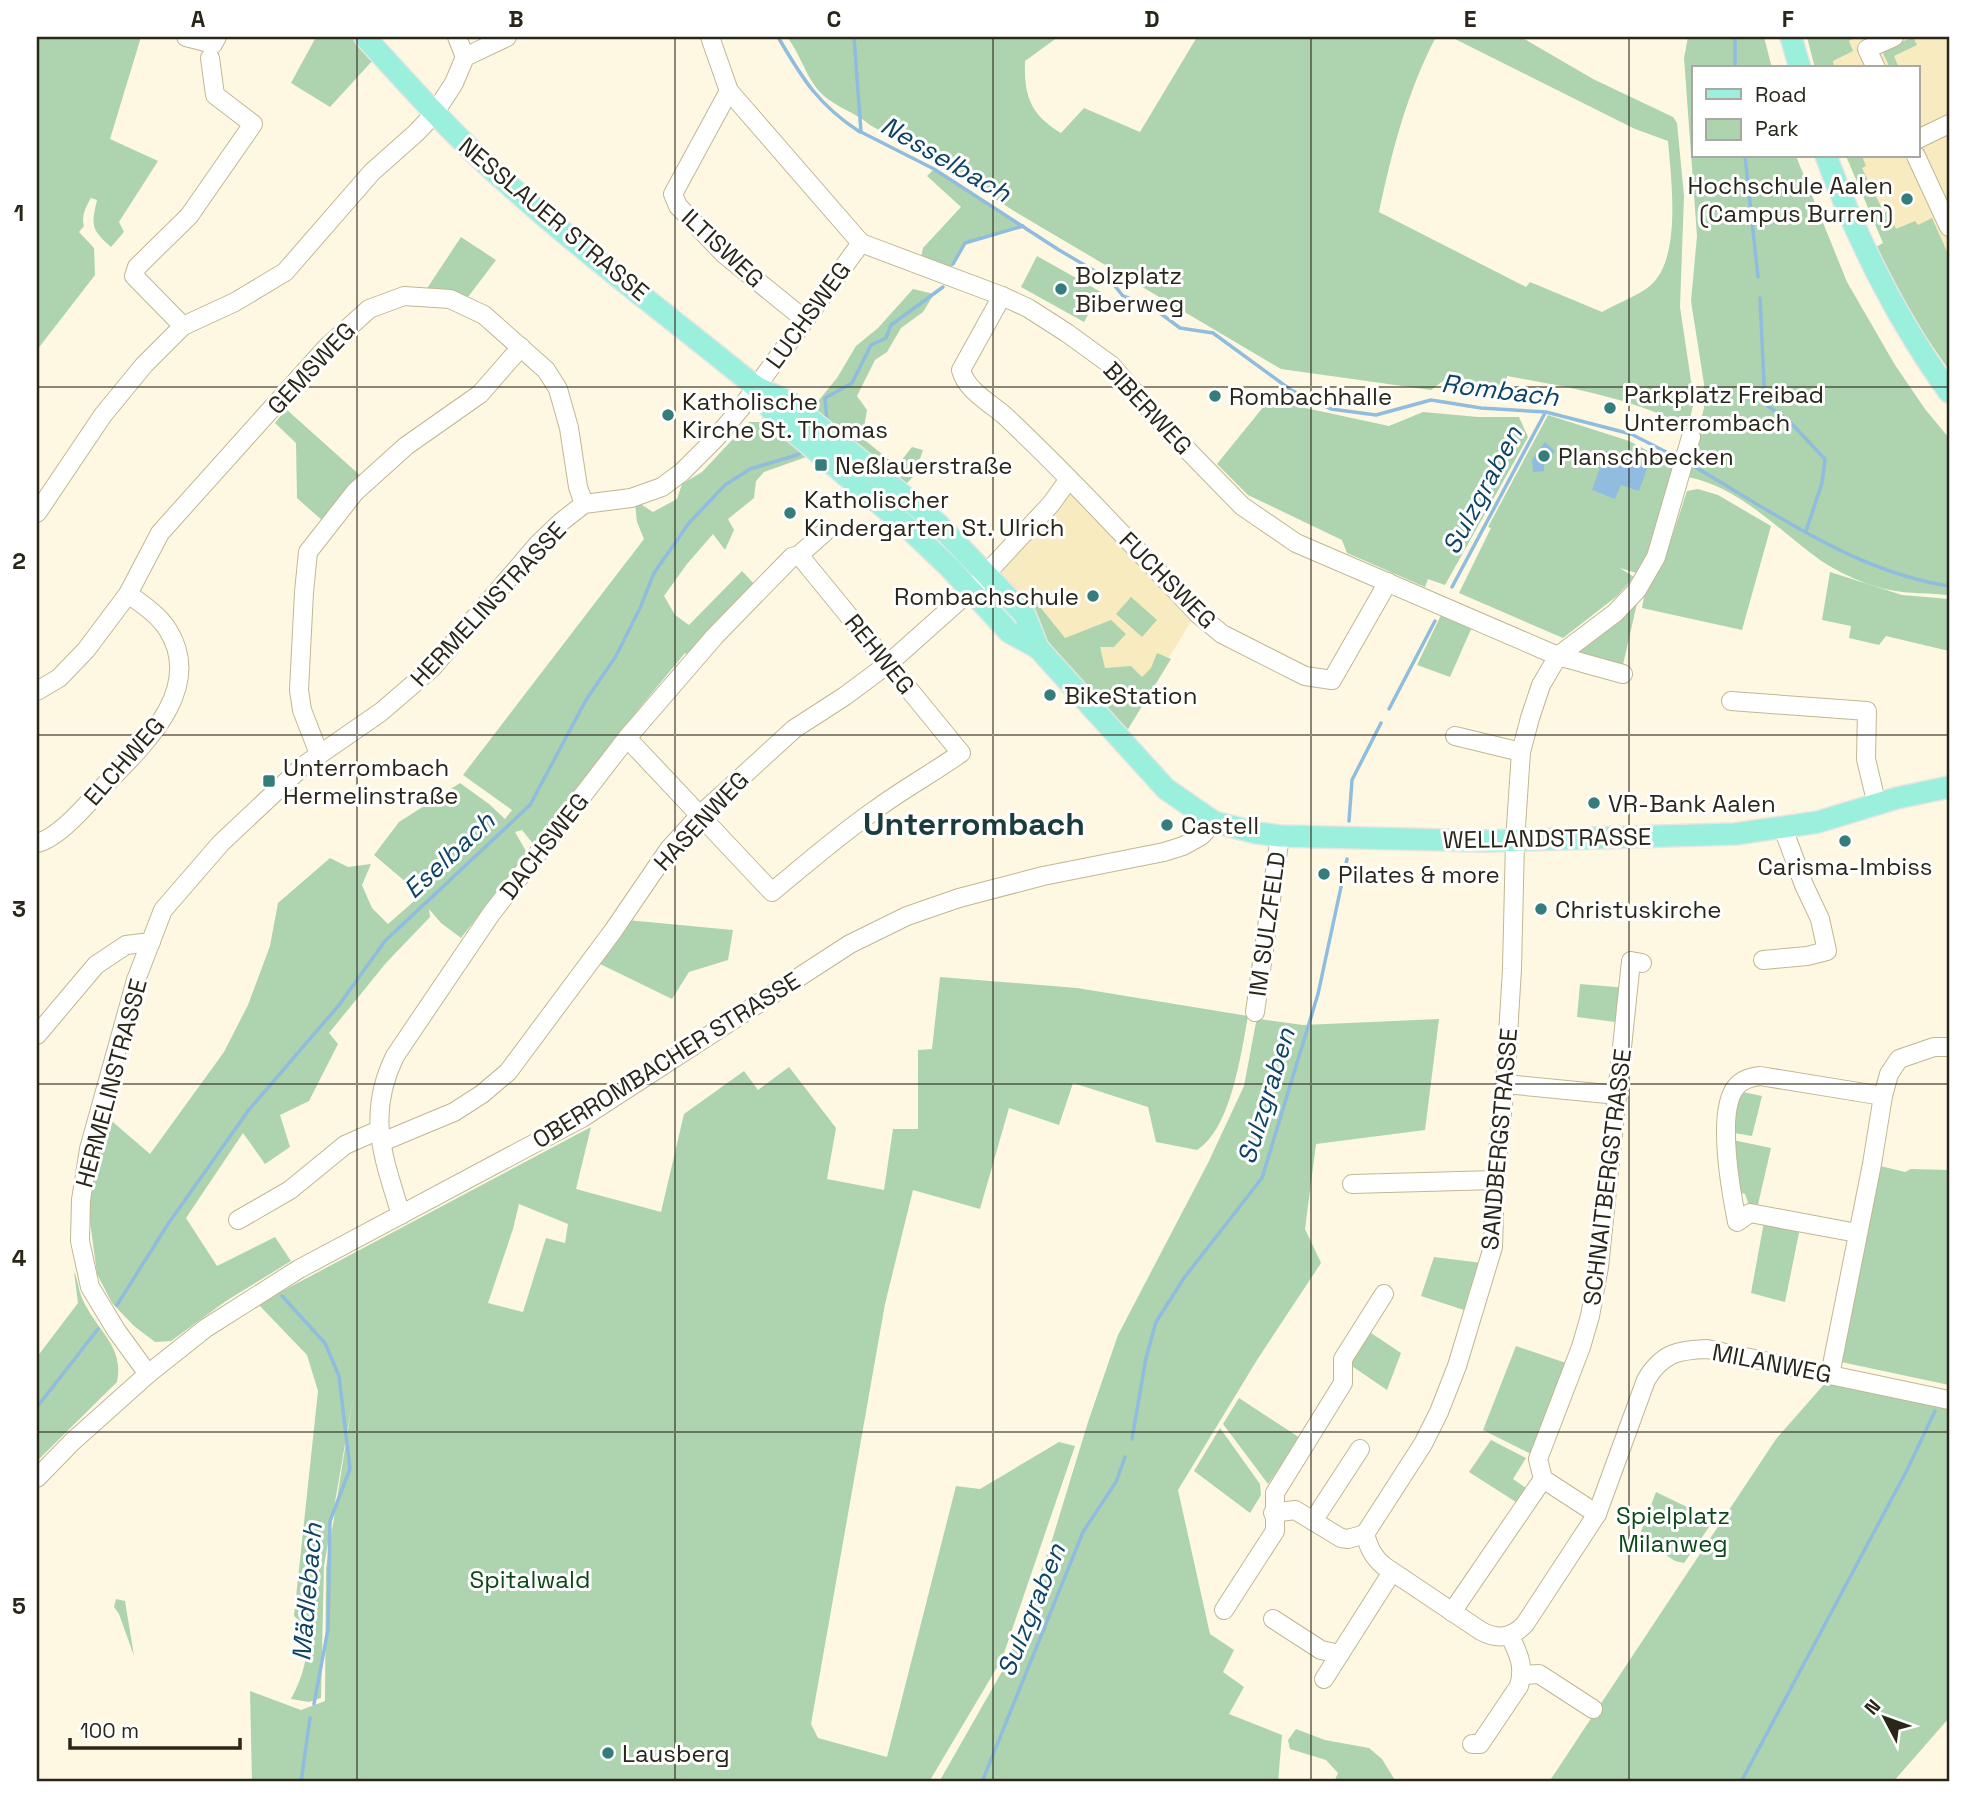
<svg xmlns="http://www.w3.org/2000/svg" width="1986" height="1819" font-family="'Space Grotesk',sans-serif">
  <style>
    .built { fill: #f8ebc0 }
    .green { fill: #add4ae; fill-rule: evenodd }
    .water { fill: #90bcdf }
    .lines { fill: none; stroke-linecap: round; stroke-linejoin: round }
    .stream { stroke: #90bcdf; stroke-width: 3.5 }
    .minor-casing { stroke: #c1b795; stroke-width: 20 }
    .major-casing { stroke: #e5e5e3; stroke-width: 24 }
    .minor { stroke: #fff; stroke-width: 18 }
    .major { stroke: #9aefdd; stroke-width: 21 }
    .grid { fill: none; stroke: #2a2619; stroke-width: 2; stroke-opacity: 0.55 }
    .poi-dot { fill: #347d7b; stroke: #fff; stroke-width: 2.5 }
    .labels { text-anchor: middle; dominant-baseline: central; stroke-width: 6; stroke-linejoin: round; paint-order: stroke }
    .poi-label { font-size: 24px; fill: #2a2619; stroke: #fff; text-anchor: start }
    .street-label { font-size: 24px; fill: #2a2619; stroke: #fff }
    .park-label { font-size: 24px; fill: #0c4918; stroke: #fff }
    .water-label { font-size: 26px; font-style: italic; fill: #0e4365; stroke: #fff }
    .district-label { font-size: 32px; font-weight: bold; fill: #1a3c3b; stroke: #fff }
    .neatline { fill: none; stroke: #2a2619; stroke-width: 2.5 }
    .grid-label { font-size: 23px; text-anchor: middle; font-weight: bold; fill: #2a2619 }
  </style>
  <rect width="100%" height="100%" fill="#fef8e2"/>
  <g class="built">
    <path d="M1807,37H1949V348L1846,156H1918V68H1815Z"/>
    <path d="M1069,486L1193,618L1124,732L993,575Z"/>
  </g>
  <g class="green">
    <path d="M37,37H141L110,139L158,161L119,222L124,232L111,247C91,229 91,226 97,200L91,198C86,206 81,217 84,226L79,232L94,248L95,275L37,350Z"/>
    <path d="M316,37H351L374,59L330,107L291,83Z"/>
    <path d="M787,37H1058L1025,61C1024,96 1030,114 1061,133L1084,108L1140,132L1197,37H1436C1407,92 1392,151 1379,212L1526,287L1530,282L1602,312C1616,304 1640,295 1651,285C1682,257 1671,178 1668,141L1635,129L1451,37H1521L1593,79L1673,117L1677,123L1684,196L1680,307L1694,401L1688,427C1632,398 1568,387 1507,376V390L1451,375L1431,390L1281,369L1014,211L950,170L870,125C854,111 828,105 815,86C804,71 799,52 787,37Z"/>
    <path d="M1688,37H1764L1772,68H1694V156H1796L1847,282L1895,365L1925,409L1949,438V595C1930,593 1909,594 1890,590C1868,586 1839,573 1820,560C1778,530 1741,488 1688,477L1692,454L1704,408V384L1691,301L1697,236L1684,58Z"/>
    <path d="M1807,37H1856L1849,41L1853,51L1833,61L1834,68H1815Z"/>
    <path d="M1913,37L1917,45L1894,56L1899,68H1890L1882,51Z"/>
    <path d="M1846,156H1862L1866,166L1862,168L1884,213L1888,211L1896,229L1915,221L1918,225L1932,218L1949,256V370L1906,308L1876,247L1883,243Z"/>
    <path d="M934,169L1023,226L966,243L953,264L950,276L919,265L923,248L961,207L927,176Z"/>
    <path d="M461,237L496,260L465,301L424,293Z"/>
    <path d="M1037,256L1101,292L1084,322L1021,287Z"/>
    <path d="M913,289L934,294L923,312L901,328L887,352L875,360L857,396L867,410L862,438L897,466L912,447L923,450L914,476L903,487L810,411L837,378L856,346L878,328Z"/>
    <path d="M1273,395L1296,406L1389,426L1423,412L1478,417H1519L1528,437L1445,585L1428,579L1425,587L1347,553L1342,540L1248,495L1217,464Z"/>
    <path d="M286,409L363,478L324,522L297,498L296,443L275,423Z"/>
    <path d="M1548,415L1629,441L1677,466L1643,575L1620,568L1634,577L1617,596L1563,638L1459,593L1491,528L1488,527Z"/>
    <path d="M749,422H770L809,456L764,472L756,481L754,498L728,519L734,530L725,550L713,534L687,564L664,596L675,615L689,625L742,571L757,587L690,656L685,653L614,739L534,845L522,830L515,832L527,853L461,938L441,923L429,909L430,917L386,963L329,1033L338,1044L309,1101L280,1115L290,1147L265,1164L243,1133L186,1218L217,1266L275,1237L291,1261L226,1301L171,1341L155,1342L134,1326L112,1303L97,1274L88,1206L106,1116L150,1154L224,1052L248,1005L270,946L278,903L330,858L348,867L371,864L362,885L372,908L388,924L421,895L374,855L399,822L460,783L489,804L505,819L512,810L463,775L644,539L637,522L635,504L639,503L653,512L677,499L682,484L702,472Z"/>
    <path d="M1698,489L1718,495L1771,526L1742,630L1642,608L1645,591L1663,565L1687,491Z"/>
    <path d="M1830,572L1902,595L1949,599V651L1886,636L1879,645L1849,638L1851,626L1822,620Z"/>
    <path d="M1028,592L1065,638L1111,620L1126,634L1114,647H1100L1105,668L1131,666L1142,677L1151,668L1157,653L1171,659L1125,734L1039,643L1018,604Z"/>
    <path d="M1131,597L1157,620L1142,637L1116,614Z"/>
    <path d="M1638,599L1622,669L1566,654Z"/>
    <path d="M1442,613L1472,627L1450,677L1417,665Z"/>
    <path d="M627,920L733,930L728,960L689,972L672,999L596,962Z"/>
    <path d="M940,977L1077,988L1248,1016C1241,1054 1231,1129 1197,1150L1156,1142L1148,1107L1073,1083L1059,1125L1009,1108L980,1209L913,1190L885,1304L811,1724L818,1738L887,1757L956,1486L980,1489L1059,1442L1075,1446L1002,1659L929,1782H252L250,1691L301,1710L325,1701L326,1568L353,1398L324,1566L321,1698L309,1702L291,1699C305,1672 308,1657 306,1627L294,1616L318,1391L307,1355L258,1304L591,1127L576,1189L661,1212L684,1114L744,1071L758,1090L789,1067L836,1128L827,1179L884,1190L893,1129H918V1050L932,1049ZM519,1204L568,1224L565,1243L546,1238L523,1312L488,1303L513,1229Z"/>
    <path d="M1580,984L1627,988L1623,1023L1577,1017Z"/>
    <path d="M1260,1019L1303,1025L1439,1019L1425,1130L1316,1144L1305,1229L1321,1263L1257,1360L1178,1490L1210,1634L1234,1650L1223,1672L1244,1687L1229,1714L1282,1735L1278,1782H939L1008,1661L1052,1540L1088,1422L1118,1335L1208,1163L1244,1086L1256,1022Z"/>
    <path d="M1738,1091L1762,1096L1752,1136L1729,1132Z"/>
    <path d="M1728,1139L1771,1148L1757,1209L1750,1208L1745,1194L1734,1191Z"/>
    <path d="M1872,1164L1905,1172L1911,1169L1949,1170V1385L1832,1360Z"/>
    <path d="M1764,1222L1800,1228L1785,1302L1751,1293Z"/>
    <path d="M1434,1257L1482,1263L1474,1284L1471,1286L1464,1310L1421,1296Z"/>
    <path d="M74,1272C78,1279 78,1289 82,1298C95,1329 125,1346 117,1382L37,1461V1357L78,1303Z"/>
    <path d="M1365,1329L1401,1353L1387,1390L1346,1362Z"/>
    <path d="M1516,1346L1566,1363L1533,1455L1483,1430Z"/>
    <path d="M1827,1381L1949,1406V1718L1893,1782H1549L1776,1439Z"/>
    <path d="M1239,1398L1300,1438L1268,1484L1223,1424Z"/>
    <path d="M1220,1428L1260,1484L1261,1495L1250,1513L1194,1471Z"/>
    <path d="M1491,1440L1526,1458L1513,1479L1529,1490L1519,1504L1469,1472Z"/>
    <path d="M1656,1492L1714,1520L1684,1563L1675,1561L1639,1537Z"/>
    <path d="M116,1599L125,1601L134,1656L119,1614L114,1607Z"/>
    <path d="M1296,1729L1325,1740L1369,1748L1382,1759L1396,1782H1334L1338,1773L1326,1760L1290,1749L1288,1740Z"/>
  </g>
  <g class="water">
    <path d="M1545,442L1555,451L1544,465V471L1533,472L1532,460Z"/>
    <path d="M1606,451L1648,466L1639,491L1621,485L1615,499L1592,490Z"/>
  </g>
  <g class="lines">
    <g class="stream">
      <path d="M778,37C802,78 818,105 860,132"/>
      <path d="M854,37L861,132L934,169L1059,250L1110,280L1123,296L1152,307L1180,328L1213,333L1291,390L1331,409L1376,415L1431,400L1481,408L1546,412L1631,434L1680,459"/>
      <path d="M1735,68V37"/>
      <path d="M1745,156L1758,277"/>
      <path d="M953,264L965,243L1023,226"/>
      <path d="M1760,298L1765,404L1789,421L1825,459L1822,483L1806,531"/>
      <path d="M827,422L825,398L852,383L871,345L886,338L891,325L943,287"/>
      <path d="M1690,464C1771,511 1855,572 1949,586"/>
      <path d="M1452,587L1545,413"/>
      <path d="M1389,709L1435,621"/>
      <path d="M1349,821L1352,780L1381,723"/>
      <path d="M282,1296L325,1343L339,1376L350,1469L330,1521L328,1629L314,1704"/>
      <path d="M117,1305L168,1224L248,1111L339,1005L385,941L530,805L586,700L616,656L640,608L654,573L689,523L725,485L750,469L797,455L806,450"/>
      <path d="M37,1407L98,1329"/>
      <path d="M1132,1439L1146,1358L1156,1322L1184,1278L1262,1178L1318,994L1347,859"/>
      <path d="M301,1782L310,1718"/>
      <path d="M982,1782L1083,1532L1116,1482L1125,1457"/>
      <path d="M1741,1782L1906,1472L1935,1411"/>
    </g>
    <defs>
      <g id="minor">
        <path d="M186,37L213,44L217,37"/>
        <path d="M457,37L465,57"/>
        <path d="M710,37L729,91L861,243L1002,296L1028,308L1067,333L1111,365L1165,427L1242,506L1296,543L1558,656L1623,674"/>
        <path d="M1876,68L1867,49L1894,37"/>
        <path d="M729,91L673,194L678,206L724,254L804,319"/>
        <path d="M1918,139L1949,124"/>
        <path d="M1916,156L1949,227"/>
        <path d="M1002,296L961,370C966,390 989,402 1004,415C1072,479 1135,548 1199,615L1222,634L1305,676L1332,680L1388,582"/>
        <path d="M183,326L134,276L137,267L189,216L253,124L215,95L210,58"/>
        <path d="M37,513L103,415L144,365L183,326L235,302L285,272L372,172L416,133L434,114L454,83L465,57L507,37"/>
        <path d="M37,691L59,678L86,650L128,594L160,533L326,348L369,309L404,296L450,299L484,315L546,370L558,389L569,428L578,487L584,504"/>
        <path d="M1731,701L1867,711L1866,759L1877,805"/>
        <path d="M1455,736L1521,752"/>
        <path d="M627,738L772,892C806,864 839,835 875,810C903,789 933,773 961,753L799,555"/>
        <path d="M319,754L302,710L299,690L304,592L308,552L355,492L406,446L480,394L521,347"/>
        <path d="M37,843C59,838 86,805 102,788C140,748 206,691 168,630C159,615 142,604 128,594"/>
        <path d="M1763,960L1807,956L1827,951L1820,919L1804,885L1783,828"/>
        <path d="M1255,1012L1280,836"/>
        <path d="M37,1035L96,965L126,945L151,942"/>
        <path d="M1505,1084L1618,1095"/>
        <path d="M382,1142L454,1112L482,1094L508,1072L613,931L669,849L700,815L794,729L845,696L888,664L971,590L1051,504L1069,479"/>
        <path d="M1352,1184L1495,1180"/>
        <path d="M401,1215C383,1156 366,1115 395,1056L491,914L627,738L715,636L792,557L799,555L825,532"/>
        <path d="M238,1220L290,1190L345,1145L379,1130"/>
        <path d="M1857,1233L1750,1213L1737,1222C1731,1192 1716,1111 1736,1087C1742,1079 1752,1077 1760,1076L1883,1096"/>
        <path d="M148,1374L116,1330L90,1287L80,1241L81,1200L89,1149L136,980L163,910L221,843L303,766L381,712L432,668L538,544L561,522L584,504L631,498L662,487L682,472L714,440L741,408L861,243"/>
        <path d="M1830,1375L1872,1164L1883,1096L1889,1074L1899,1059L1934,1047H1949"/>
        <path d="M37,1478L72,1442L148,1374L206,1328L299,1269L582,1118L850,944L907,916L959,898L1043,876L1164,852L1183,846L1201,836L1214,822"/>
        <path d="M1273,1513L1295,1510L1341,1538L1348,1539L1365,1534"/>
        <path d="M1597,1514L1543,1479L1538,1459L1581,1347L1590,1316L1599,1267L1631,961L1642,963"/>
        <path d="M1313,1521L1360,1449"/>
        <path d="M1365,1534L1423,1444L1439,1412L1457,1366L1493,1247L1495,1180L1505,1084L1512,969L1515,841L1521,752L1530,718L1541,685L1558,656L1615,613L1637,590L1656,557L1691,437"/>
        <path d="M1365,1534C1369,1548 1373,1557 1384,1566L1481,1631C1498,1640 1512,1638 1525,1624L1597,1514L1646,1380C1662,1353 1678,1350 1707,1349L1949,1400"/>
        <path d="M1224,1610L1275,1531V1493L1343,1383V1359L1384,1294"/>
        <path d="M1452,1612L1543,1479"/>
        <path d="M1273,1619L1321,1650L1340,1654"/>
        <path d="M1522,1675L1539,1674L1593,1709"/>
        <path d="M1324,1679L1392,1572"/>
        <path d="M1472,1744H1480L1519,1686C1525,1666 1518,1653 1510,1636"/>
      </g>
      <g id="major">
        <path d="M365,37C411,88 457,139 509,185C588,256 674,320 756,387L789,402L937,523L1025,615L1038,648"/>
        <path d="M1791,37L1800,68"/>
        <path d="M1826,156C1857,239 1897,320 1949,392"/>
        <path d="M756,387L776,417L906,526L949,567L1009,632L1038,648L1166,789L1214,822L1257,833L1280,836L1486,841L1735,834L1818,822L1897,798L1949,787"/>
      </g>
    </defs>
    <use href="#minor" class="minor-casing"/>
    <use href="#major" class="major-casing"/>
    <use href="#minor" class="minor"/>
    <use href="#major" class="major"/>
  </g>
  <path class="grid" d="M357,37V1782M675,37V1782M993,37V1782M1311,37V1782M1629,37V1782M37,387H1949M37,735H1949M37,1084H1949M37,1432H1949"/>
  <g class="poi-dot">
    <circle cx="1907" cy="199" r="7"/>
    <circle cx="1061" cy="289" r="7"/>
    <circle cx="1215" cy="396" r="7"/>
    <circle cx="1610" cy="408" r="7"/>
    <circle cx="668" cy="415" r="7"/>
    <circle cx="1544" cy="456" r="7"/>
    <rect x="814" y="458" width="14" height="14" rx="3.5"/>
    <circle cx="790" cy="513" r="7"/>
    <circle cx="1093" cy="596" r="7"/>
    <circle cx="1050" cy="695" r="7"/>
    <rect x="262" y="774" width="14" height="14" rx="3.5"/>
    <circle cx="1594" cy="803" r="7"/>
    <circle cx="1167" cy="825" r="7"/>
    <circle cx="1845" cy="841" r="7"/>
    <circle cx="1324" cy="874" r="7"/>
    <circle cx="1541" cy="909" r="7"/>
    <circle cx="608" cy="1753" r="7"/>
  </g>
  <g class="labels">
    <g class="poi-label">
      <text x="1893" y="185" text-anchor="end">Hochschule Aalen<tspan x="1893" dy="28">(Campus Burren)</tspan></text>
      <text x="1075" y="275">Bolzplatz<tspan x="1075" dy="28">Biberweg</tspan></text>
      <text x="1624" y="394">Parkplatz Freibad<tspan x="1624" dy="28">Unterrombach</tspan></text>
      <text x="1229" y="396">Rombachhalle</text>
      <text x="682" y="401">Katholische<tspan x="682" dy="28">Kirche St. Thomas</tspan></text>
      <text x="1558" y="456">Planschbecken</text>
      <text x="835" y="465">Neßlauerstraße</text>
      <text x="804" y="499">Katholischer<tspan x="804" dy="28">Kindergarten St. Ulrich</tspan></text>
      <text x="1079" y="596" text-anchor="end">Rombachschule</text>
      <text x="1064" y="695">BikeStation</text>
      <text x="283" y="767">Unterrombach<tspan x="283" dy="28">Hermelinstraße</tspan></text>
      <text x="1608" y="803">VR-Bank Aalen</text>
      <text x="1181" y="825">Castell</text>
      <text x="1845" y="866" text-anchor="middle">Carisma-Imbiss</text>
      <text x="1338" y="874">Pilates &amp; more</text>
      <text x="1555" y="909">Christuskirche</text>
      <text x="622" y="1753">Lausberg</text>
    </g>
    <g class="street-label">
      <text transform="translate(554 219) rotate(40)">NESSLAUER STRASSE</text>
      <text transform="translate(723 248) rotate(43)">ILTISWEG</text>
      <text transform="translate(808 315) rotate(-54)">LUCHSWEG</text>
      <text transform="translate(311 368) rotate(-47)">GEMSWEG</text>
      <text transform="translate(1148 408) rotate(47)">BIBERWEG</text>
      <text transform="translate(1168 580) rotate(45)">FUCHSWEG</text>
      <text transform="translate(488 604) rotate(-47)">HERMELINSTRASSE</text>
      <text transform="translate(880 654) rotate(51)">REHWEG</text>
      <text transform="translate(124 761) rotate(-49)">ELCHWEG</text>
      <text transform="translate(701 821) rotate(-47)">HASENWEG</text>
      <text transform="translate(1547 838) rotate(-1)">WELLANDSTRASSE</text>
      <text transform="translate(544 846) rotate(-52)">DACHSWEG</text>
      <text transform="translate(1267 924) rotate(-82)">IM SULZFELD</text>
      <text transform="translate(666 1060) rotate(-32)">OBERROMBACHER STRASSE</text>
      <text transform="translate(111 1083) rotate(-75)">HERMELINSTRASSE</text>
      <text transform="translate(1499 1139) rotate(-85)">SANDBERGSTRASSE</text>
      <text transform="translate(1607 1177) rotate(-83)">SCHNAITBERGSTRASSE</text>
      <text transform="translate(1772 1363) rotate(11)">MILANWEG</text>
    </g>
    <g class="park-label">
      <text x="1673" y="1515">Spielplatz<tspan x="1673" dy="28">Milanweg</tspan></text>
      <text x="530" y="1579">Spitalwald</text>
    </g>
    <g class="water-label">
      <text transform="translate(946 159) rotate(30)">Nesselbach</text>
      <text transform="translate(1500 390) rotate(7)">Rombach</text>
      <text transform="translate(1482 490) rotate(-62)">Sulzgraben</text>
      <text transform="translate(449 855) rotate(-43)">Eselbach</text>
      <text transform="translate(1266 1096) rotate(-73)">Sulzgraben</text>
      <text transform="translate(307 1592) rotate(-85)">Mädlebach</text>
      <text transform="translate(1031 1610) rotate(-68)">Sulzgraben</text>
    </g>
    <g class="district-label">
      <text x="974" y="824">Unterrombach</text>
    </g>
  </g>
  <rect width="1986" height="1819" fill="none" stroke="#ffffff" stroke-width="77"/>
  <rect x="1692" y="66" width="228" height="91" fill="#ffffff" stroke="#aaa8a3" stroke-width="2"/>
  <rect x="1706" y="89" width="35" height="10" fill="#9aefdd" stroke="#aaa8a3" stroke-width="2"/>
  <text x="1755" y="102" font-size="21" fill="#2a2619">Road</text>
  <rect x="1706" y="119" width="35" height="21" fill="#add4ae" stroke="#aaa8a3" stroke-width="2"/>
  <text x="1755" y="136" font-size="21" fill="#2a2619">Park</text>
  <g transform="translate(1885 1718) rotate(311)" stroke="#ffffff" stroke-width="5" paint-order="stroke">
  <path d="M0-5L12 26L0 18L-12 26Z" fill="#2a2619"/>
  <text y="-10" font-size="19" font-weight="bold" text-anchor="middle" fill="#2a2619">N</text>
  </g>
  <path d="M70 1738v10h170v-10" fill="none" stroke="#2a2619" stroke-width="3.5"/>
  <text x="80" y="1738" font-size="21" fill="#2a2619" stroke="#ffffff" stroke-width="5" paint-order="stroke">100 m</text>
  <rect x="38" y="38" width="1910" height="1742" class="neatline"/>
  <g class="grid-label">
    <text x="198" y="27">A</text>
    <text x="516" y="27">B</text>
    <text x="834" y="27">C</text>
    <text x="1152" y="27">D</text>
    <text x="1470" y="27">E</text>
    <text x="1788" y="27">F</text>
    <text x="19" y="221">1</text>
    <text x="19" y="569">2</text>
    <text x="19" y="917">3</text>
    <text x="19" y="1266">4</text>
    <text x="19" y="1614">5</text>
  </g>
</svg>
